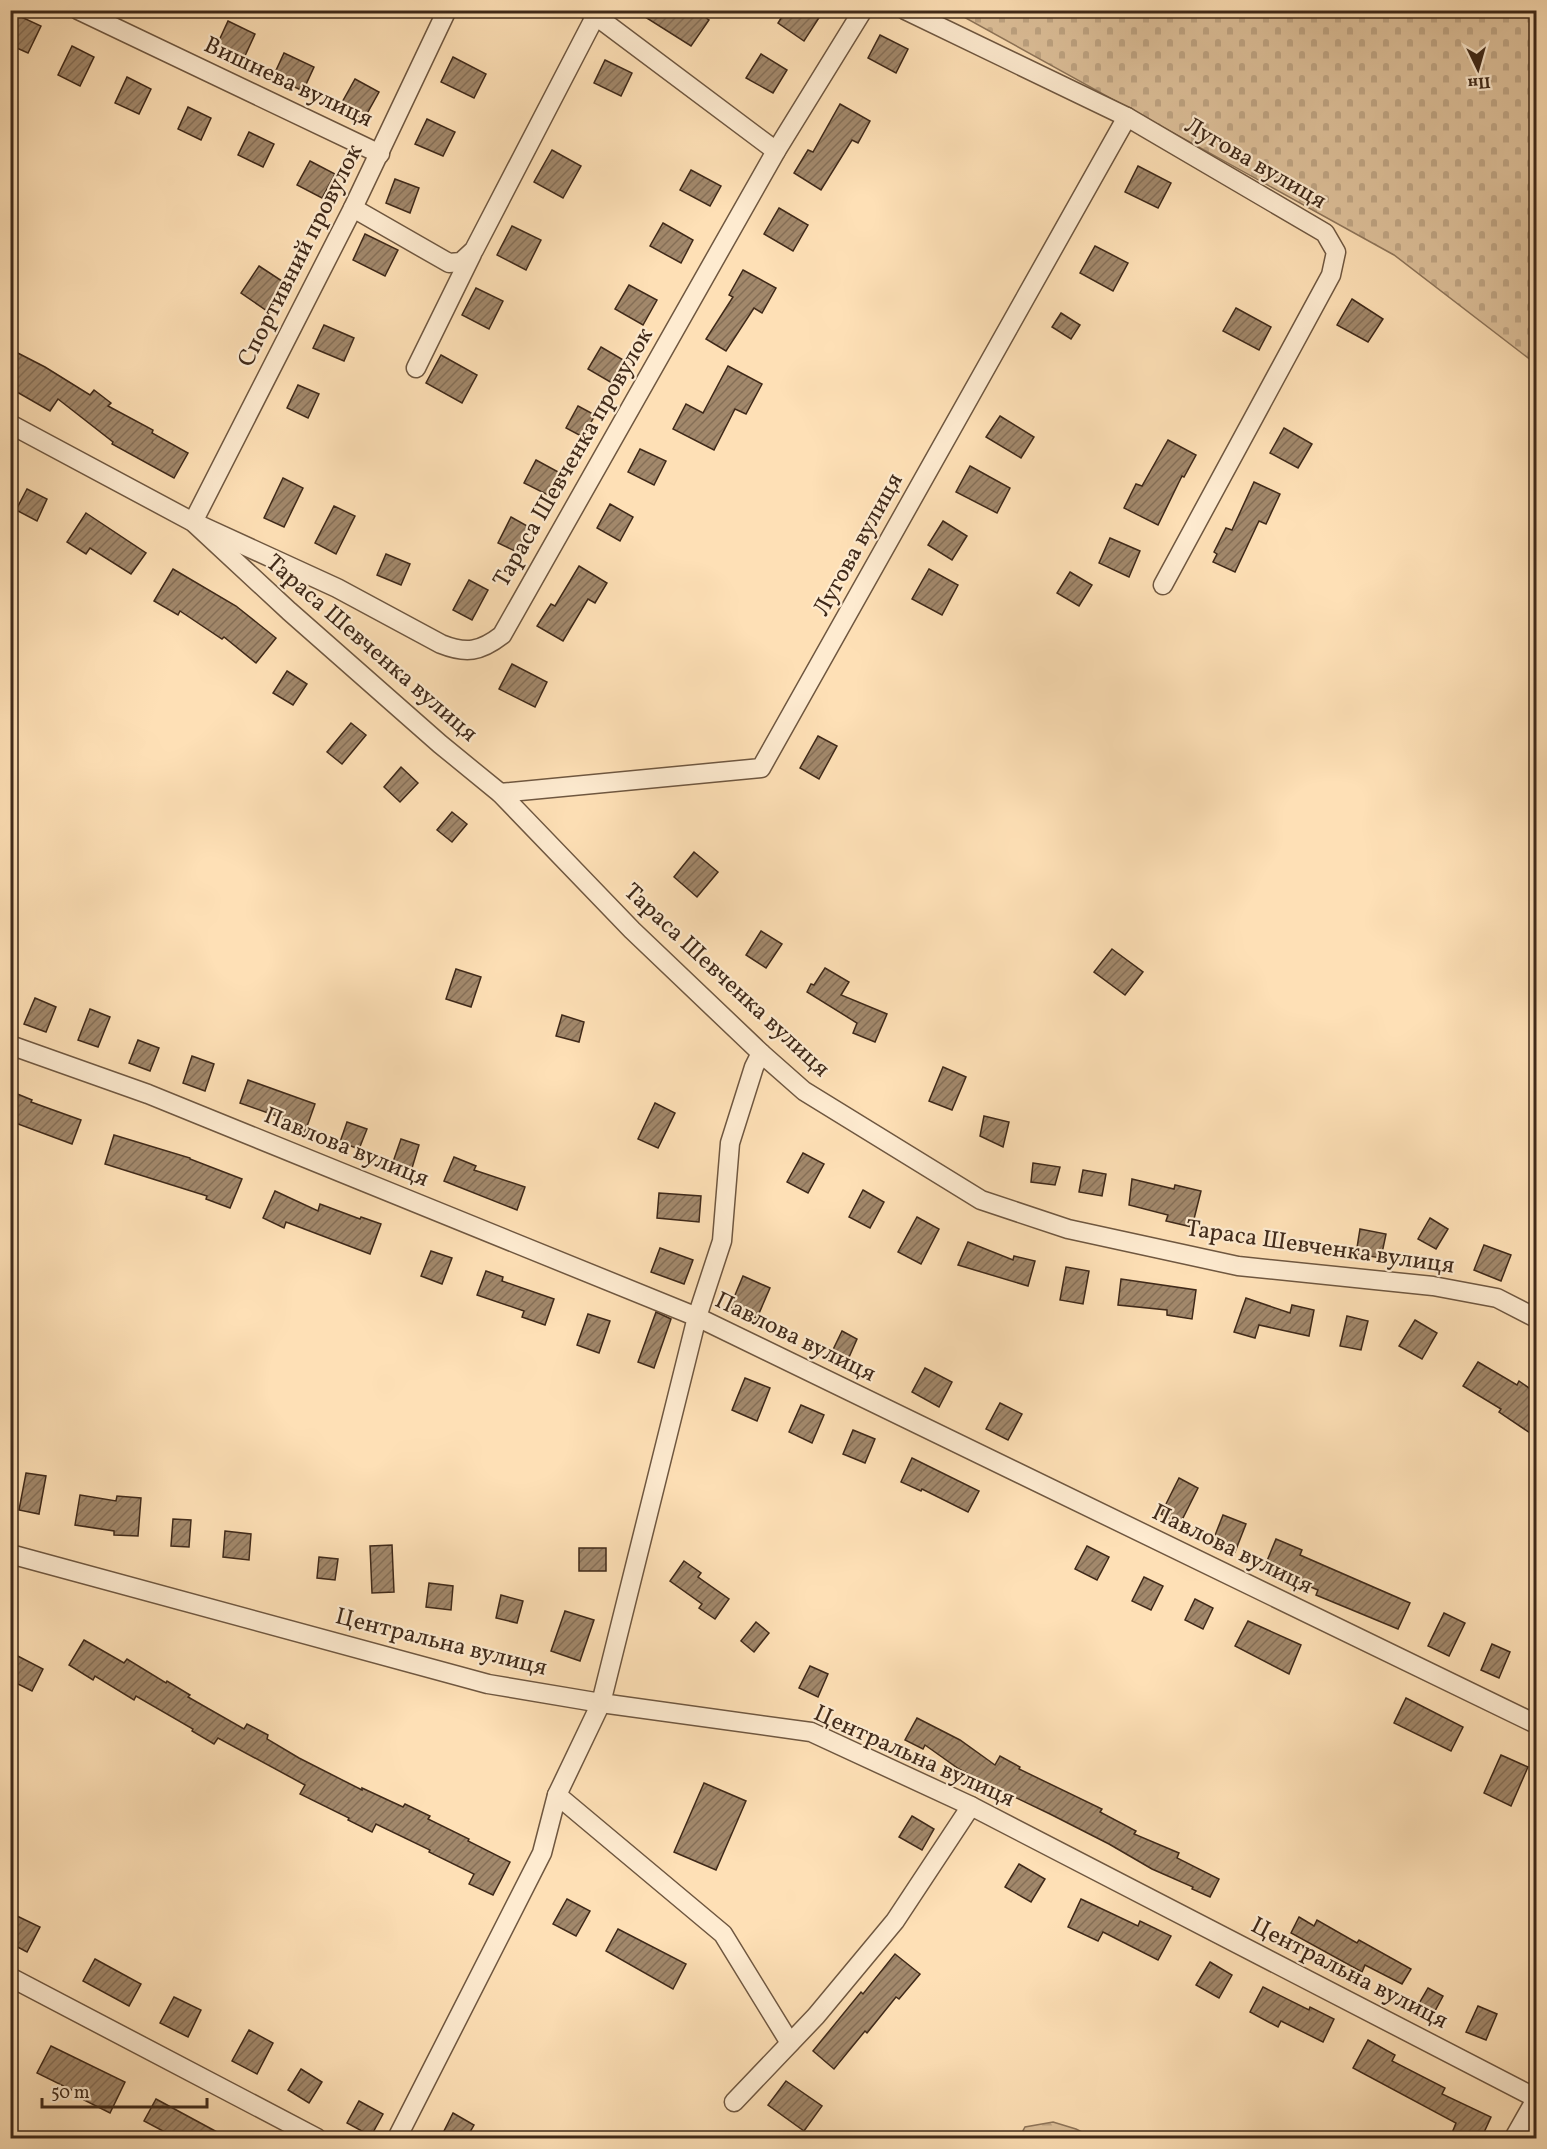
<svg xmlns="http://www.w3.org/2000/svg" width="1547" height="2149" font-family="Vollkorn,serif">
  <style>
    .forest { fill: url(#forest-firs); stroke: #8e755a; stroke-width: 1.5 }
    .cemetery { fill: url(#cemetery-stones); stroke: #8e755a; stroke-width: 1.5 }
    .building { fill: url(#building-hatch); stroke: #3f2919; stroke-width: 1.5 }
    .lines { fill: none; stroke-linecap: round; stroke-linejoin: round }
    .minor-casing { stroke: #6f5740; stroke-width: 21 }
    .minor { stroke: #feebd0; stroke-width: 18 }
    .labels { text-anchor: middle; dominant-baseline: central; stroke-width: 4.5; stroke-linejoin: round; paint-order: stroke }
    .street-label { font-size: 24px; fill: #3f2919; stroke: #feebd0 }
  </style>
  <defs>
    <pattern id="forest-firs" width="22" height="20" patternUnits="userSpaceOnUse" patternTransform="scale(1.5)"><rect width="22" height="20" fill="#dec19b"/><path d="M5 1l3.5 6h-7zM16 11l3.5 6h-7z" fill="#c0a685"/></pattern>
    <pattern id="cemetery-stones" width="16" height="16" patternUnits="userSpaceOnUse" patternTransform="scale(1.5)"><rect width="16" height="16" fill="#dec19b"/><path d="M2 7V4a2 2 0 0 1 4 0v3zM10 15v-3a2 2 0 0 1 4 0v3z" fill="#c0a685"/></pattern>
    <pattern id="building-hatch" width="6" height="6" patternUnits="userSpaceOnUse" patternTransform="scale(1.5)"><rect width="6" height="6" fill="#a2886b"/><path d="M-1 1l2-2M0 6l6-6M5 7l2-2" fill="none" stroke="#856f57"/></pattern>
  </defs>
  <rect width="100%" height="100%" fill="#fee0b6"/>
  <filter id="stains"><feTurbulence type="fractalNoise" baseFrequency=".00333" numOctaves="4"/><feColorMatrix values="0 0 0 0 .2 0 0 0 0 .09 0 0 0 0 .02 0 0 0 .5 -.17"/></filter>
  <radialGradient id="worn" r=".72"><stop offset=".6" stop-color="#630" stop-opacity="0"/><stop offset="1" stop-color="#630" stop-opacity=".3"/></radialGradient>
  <path class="forest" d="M1053,2122L1076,2129L1094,2138H1019L1025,2127Z"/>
  <path class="cemetery" d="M953,11H1536V364L1394,255Z"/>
  <g class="building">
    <path d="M634,10H695L709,20L691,46Z"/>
    <path d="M786,10H824L804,41L778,23Z"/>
    <path d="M17,15L41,26L28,53L10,45V30Z"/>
    <path d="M228,21L255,34L244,58L217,45Z"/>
    <path d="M880,35L908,49L896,73L868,58Z"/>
    <path d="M72,46L94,57L80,86L58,75Z"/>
    <path d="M284,53L314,67L303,91L273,77Z"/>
    <path d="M761,54L787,70L773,93L746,78Z"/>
    <path d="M453,57L486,74L474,98L441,82Z"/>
    <path d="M605,60L632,73L621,96L594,83Z"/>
    <path d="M127,77L151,89L139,114L115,103Z"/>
    <path d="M355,79L379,92L364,119L340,106Z"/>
    <path d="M840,104L870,121L858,143L852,140L821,190L794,173L808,150L813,152Z"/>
    <path d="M188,107L211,118L201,140L178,129Z"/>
    <path d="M427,119L455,132L443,156L415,144Z"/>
    <path d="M249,132L274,144L263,167L238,155Z"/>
    <path d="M552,150L581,166L563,198L534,182Z"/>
    <path d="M310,161L335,174L322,198L297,185Z"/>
    <path d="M1138,166L1171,183L1158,208L1125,192Z"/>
    <path d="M691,170L721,186L710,206L680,190Z"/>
    <path d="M395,179L419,188L410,213L386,203Z"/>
    <path d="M779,208L808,225L793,251L764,234Z"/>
    <path d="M663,223L693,240L681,263L650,246Z"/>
    <path d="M512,226L541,240L526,270L497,255Z"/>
    <path d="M365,234L398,250L385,276L353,260Z"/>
    <path d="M1095,246L1128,263L1113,291L1080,273Z"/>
    <path d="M259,266L285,283L267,311L241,293Z"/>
    <path d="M743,270L776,288L762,313L754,308L726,351L706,339L733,297L729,295Z"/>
    <path d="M629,285L657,300L643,325L615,309Z"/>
    <path d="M476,288L503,301L489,329L462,315Z"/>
    <path d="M1352,299L1383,319L1368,342L1337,325Z"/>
    <path d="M1236,308L1271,327L1259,350L1223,331Z"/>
    <path d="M1061,313L1080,325L1071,339L1052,327Z"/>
    <path d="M324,325L354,338L344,361L313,348Z"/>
    <path d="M601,347L625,361L612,383L588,369Z"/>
    <path d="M10,349L45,367L90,395L94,390L111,403L108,406L153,430L152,433L188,453L174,478L112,444L113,442L58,399L50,411L10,388Z"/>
    <path d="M441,355L477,375L462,403L426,383Z"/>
    <path d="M728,366L762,384L746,414L735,409L714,450L673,429L686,404L703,413Z"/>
    <path d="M298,385L319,394L308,418L287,408Z"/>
    <path d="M578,406L595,415L583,437L566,428Z"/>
    <path d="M1000,416L1034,437L1021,458L986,437Z"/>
    <path d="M1284,428L1312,444L1298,468L1270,453Z"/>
    <path d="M1168,440L1196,455L1184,477L1182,476L1158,525L1124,508L1136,484L1142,486Z"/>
    <path d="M640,449L666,461L654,485L628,472Z"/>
    <path d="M536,460L562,474L550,496L524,483Z"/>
    <path d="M970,466L1010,488L997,513L956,492Z"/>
    <path d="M283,478L303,488L284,527L264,518Z"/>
    <path d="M1254,482L1280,494L1266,524L1259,521L1235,572L1213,562L1217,554L1214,552L1226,528L1232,530Z"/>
    <path d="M27,489L47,499L37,521L16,510Z"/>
    <path d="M610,504L633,517L620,541L597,528Z"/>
    <path d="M334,506L355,516L336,554L315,543Z"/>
    <path d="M86,513L146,553L131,574L90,548L86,554L67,542Z"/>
    <path d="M511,517L529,527L517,552L498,543Z"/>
    <path d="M943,521L967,536L952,560L928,545Z"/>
    <path d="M1110,538L1140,551L1129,577L1099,563Z"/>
    <path d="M386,554L410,564L401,585L377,575Z"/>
    <path d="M579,566L607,583L595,603L588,599L563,641L537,626L551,604L555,606Z"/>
    <path d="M173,569L236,606L276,638L256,663L224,637L222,639L180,611L178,615L154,601Z"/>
    <path d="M929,569L958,585L942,615L912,599Z"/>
    <path d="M1070,572L1092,585L1079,606L1057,593Z"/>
    <path d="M469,580L488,590L472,620L453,610Z"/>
    <path d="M512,664L547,682L535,707L499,689Z"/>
    <path d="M287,671L307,684L293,705L273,693Z"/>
    <path d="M351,723L366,735L342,764L327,752Z"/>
    <path d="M818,736L837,746L819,779L800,768Z"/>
    <path d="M401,767L418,783L400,802L384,787Z"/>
    <path d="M452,812L467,824L452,842L437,830Z"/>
    <path d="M694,852L718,872L697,897L674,877Z"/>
    <path d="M761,931L782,944L766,968L746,955Z"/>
    <path d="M1112,949L1143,972L1125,995L1094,972Z"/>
    <path d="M825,968L849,982L841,995L887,1014L875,1042L853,1033L857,1023L807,992L811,984L814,985Z"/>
    <path d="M456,969L481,977L471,1007L446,999Z"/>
    <path d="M35,998L56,1007L46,1032L24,1024Z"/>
    <path d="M90,1009L110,1017L98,1047L78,1040Z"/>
    <path d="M562,1015L584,1022L579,1042L556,1036Z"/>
    <path d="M138,1040L159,1048L150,1071L129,1063Z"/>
    <path d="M192,1056L214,1064L205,1091L183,1083Z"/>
    <path d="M943,1067L966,1077L952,1110L929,1101Z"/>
    <path d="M248,1080L315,1104L305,1132L283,1124L285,1119L240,1103Z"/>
    <path d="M10,1091L32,1100L31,1102L81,1120L72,1144L10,1121Z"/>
    <path d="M655,1103L675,1113L658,1148L638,1139Z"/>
    <path d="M984,1116L1009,1122L1003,1147L980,1136Z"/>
    <path d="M347,1122L367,1129L359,1149L340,1142Z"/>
    <path d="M114,1135L190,1158V1159L242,1179L230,1208L206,1199L207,1196L105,1164Z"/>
    <path d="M401,1139L419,1145L412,1168L393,1162Z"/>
    <path d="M803,1153L824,1164L808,1193L787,1182Z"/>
    <path d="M454,1157L476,1166L474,1170L525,1187L517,1210L444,1181Z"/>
    <path d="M1033,1163L1060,1167L1055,1185L1031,1182Z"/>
    <path d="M1083,1170L1106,1174L1102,1196L1079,1192Z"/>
    <path d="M1132,1179L1174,1189L1175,1185L1201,1191L1192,1227L1166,1221L1168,1215L1129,1205Z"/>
    <path d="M863,1190L884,1202L870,1228L849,1217Z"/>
    <path d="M275,1191L318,1211L320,1204L360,1219L361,1217L381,1224L370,1254L286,1222L284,1228L263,1218Z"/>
    <path d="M659,1193L701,1196L699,1222L657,1218Z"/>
    <path d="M917,1217L939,1229L921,1264L898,1252Z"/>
    <path d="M1430,1218L1448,1229L1436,1249L1418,1239Z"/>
    <path d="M1360,1229L1386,1234L1381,1258L1356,1254Z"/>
    <path d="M968,1242L1013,1260L1014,1256L1035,1261L1028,1286L958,1265Z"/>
    <path d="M1484,1245L1511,1255L1501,1281L1474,1270Z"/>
    <path d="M660,1248L693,1260L684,1284L651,1272Z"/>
    <path d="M431,1251L452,1258L442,1284L421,1276Z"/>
    <path d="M1066,1267L1089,1271L1083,1304L1060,1300Z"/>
    <path d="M486,1271L503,1277L502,1281L554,1299L545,1325L522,1317L524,1311L477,1295Z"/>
    <path d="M743,1276L770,1288L757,1318L730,1307Z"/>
    <path d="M1121,1279L1196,1290L1192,1319L1167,1315V1310L1118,1305Z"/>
    <path d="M1246,1298L1290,1313L1292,1305L1314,1310L1309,1336L1259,1325L1255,1338L1234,1332Z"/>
    <path d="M656,1312L671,1319L654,1368L638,1362Z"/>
    <path d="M588,1314L610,1321L599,1353L577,1345Z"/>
    <path d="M1347,1316L1368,1321L1361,1350L1340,1346Z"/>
    <path d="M1415,1320L1437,1333L1422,1359L1399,1346Z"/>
    <path d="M842,1331L857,1339L846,1364L830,1356Z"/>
    <path d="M1478,1362L1517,1385L1519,1381L1536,1393V1437L1499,1412L1501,1409L1463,1386Z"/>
    <path d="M925,1368L952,1382L939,1407L912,1392Z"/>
    <path d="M745,1378L770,1388L757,1421L732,1410Z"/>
    <path d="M1000,1403L1022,1414L1008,1440L986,1429Z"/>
    <path d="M801,1405L824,1415L812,1443L789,1432Z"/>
    <path d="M853,1430L875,1439L865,1463L843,1454Z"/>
    <path d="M912,1458L979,1491L968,1512L922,1489L921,1491L901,1482Z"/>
    <path d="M26,1473L46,1476L39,1514L19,1510Z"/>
    <path d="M1179,1478L1198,1488L1180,1524L1161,1514Z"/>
    <path d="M80,1495L116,1501L117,1496L141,1498L138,1536L114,1535V1531L75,1525Z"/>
    <path d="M1223,1515L1246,1524L1235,1552L1212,1543Z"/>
    <path d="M173,1519L191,1520L189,1547L171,1546Z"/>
    <path d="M225,1531L251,1534L249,1560L223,1557Z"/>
    <path d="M1276,1539L1302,1550L1300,1555L1410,1603L1398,1629L1316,1595L1318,1590L1264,1568Z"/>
    <path d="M392,1545L394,1592L372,1593L370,1546Z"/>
    <path d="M1087,1546L1109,1557L1097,1580L1075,1569Z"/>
    <rect x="579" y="1548" width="27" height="23"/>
    <path d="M319,1557L338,1559L335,1580L317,1578Z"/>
    <path d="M684,1561L701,1573L698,1577L729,1599L715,1619L699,1608L702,1604L670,1581Z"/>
    <path d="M1144,1577L1163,1586L1151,1610L1132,1601Z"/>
    <path d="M429,1583L453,1586L451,1610L426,1607Z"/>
    <path d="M501,1595L523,1601L517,1623L496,1618Z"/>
    <path d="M1195,1599L1213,1608L1203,1629L1185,1620Z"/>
    <path d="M565,1611L594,1620L580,1661L551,1651Z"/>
    <path d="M1444,1613L1465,1623L1449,1656L1428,1646Z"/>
    <path d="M1248,1621L1301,1645L1289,1674L1235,1646Z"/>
    <path d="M756,1622L769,1633L754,1652L741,1641Z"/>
    <path d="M84,1640L124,1663L127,1659L166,1683L167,1681L190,1695L188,1697L244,1729L247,1724L268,1735L267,1739L299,1758L362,1790V1788L403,1807L405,1804L430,1816L428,1819L469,1839L468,1841L510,1862L493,1895L469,1884L474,1874L429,1852L430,1850L376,1824L372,1832L348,1820L349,1818L300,1794L305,1785L218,1738L214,1744L192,1731L193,1729L136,1696L134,1700L95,1676L93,1680L69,1665Z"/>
    <path d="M1492,1644L1510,1652L1499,1678L1481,1670Z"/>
    <path d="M10,1652L43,1669L32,1691L10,1680Z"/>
    <path d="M810,1666L828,1674L818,1697L799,1688Z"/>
    <path d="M1406,1698L1463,1727L1451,1751L1394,1723Z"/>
    <path d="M917,1718L960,1740L995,1765L1000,1756L1020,1767L1019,1769L1102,1809L1100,1812L1136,1831L1134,1834L1179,1853L1177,1858L1219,1879L1210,1897L1192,1889L1193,1887L1152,1869L1109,1844L1050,1814L1006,1793L1005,1794L959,1769L925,1745L923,1749L905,1740Z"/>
    <path d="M1501,1755L1528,1767L1511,1806L1484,1793Z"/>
    <path d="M704,1783L746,1801L716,1870L674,1852Z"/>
    <path d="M912,1816L934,1829L922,1850L899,1837Z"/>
    <path d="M1019,1864L1045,1879L1031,1902L1005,1887Z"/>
    <path d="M567,1899L590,1911L576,1936L553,1924Z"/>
    <path d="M1081,1899L1138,1926L1140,1921L1171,1936L1158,1960L1103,1932L1098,1941L1068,1927Z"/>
    <path d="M17,1916L40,1927L27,1952L10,1943V1929Z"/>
    <path d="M1299,1917L1314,1926L1317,1920L1357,1943L1359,1940L1411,1969L1402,1984L1365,1965L1362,1972L1291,1933Z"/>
    <path d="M618,1929L686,1964L673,1989L606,1951Z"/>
    <path d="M895,1954L920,1974L899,1999L896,1997L867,2033L865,2031L834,2069L813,2051L861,1992L863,1994Z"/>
    <path d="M95,1959L141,1984L129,2006L83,1981Z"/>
    <path d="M1210,1962L1232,1975L1219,1998L1196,1985Z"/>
    <path d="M1263,1987L1309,2010L1310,2007L1334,2019L1323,2042L1281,2021L1278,2027L1250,2012Z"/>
    <path d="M1428,1988L1443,1996L1429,2022L1413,2014Z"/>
    <path d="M174,1997L201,2010L188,2037L160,2023Z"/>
    <path d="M1478,2006L1497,2014L1486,2040L1466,2032Z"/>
    <path d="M249,2030L273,2043L257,2074L232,2061Z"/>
    <path d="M1368,2040L1395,2055L1392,2061L1445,2088L1442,2094L1491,2117L1481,2139H1464L1452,2133L1456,2123L1353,2068Z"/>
    <path d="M51,2046L125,2082L110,2113L84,2100L86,2097L37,2073Z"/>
    <path d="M301,2069L322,2082L309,2103L288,2090Z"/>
    <path d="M786,2081L822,2106L804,2131L768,2105Z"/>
    <path d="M156,2099L230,2139H178L144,2121Z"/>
    <path d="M359,2101L383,2114L371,2136L347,2123Z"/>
    <path d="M453,2113L474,2125L466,2139H453L443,2133Z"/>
  </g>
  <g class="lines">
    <defs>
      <g id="minor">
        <path d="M78,10L380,154"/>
        <path d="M447,10L353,208L193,522L337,588L441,644C466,654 480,652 502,635L776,151L863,10"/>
        <path d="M588,10L776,151"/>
        <path d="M905,10L1127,117L1325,233L1336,252L1331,275L1163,585"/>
        <path d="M353,208L449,263L461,262L474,250L596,15"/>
        <path d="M416,368L472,254"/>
        <path d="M10,424L193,522L289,611L440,744L500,793L632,930L761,1053L804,1091L981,1200L1068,1229L1238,1266L1433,1286L1497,1298L1536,1318"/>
        <path d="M500,793L761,768L1127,117"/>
        <path d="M10,1045L148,1094L697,1317L1536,1724"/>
        <path d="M10,1554L488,1684L601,1703L811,1732L971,1806L1536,2098"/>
        <path d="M557,1795L723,1934L790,2043"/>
        <path d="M10,1977L317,2138"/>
        <path d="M734,2102L816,2016L895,1921L971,1806"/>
        <path d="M397,2138L542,1853L557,1795L601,1703L697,1317L722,1241L730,1143L754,1067L761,1053"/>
        <path d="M1514,2138L1536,2099"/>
      </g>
    </defs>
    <use href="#minor" class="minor-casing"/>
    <use href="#minor" class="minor"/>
  </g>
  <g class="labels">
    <g class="street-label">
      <text transform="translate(288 83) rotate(25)">Вишнева вулиця</text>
      <text transform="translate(1255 164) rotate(30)">Лугова вулиця</text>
      <text transform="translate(301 256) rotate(-63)">Спортивний провулок</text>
      <text transform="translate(574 458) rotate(-60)">Тараса Шевченка провулок</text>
      <text transform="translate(859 545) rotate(-61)">Лугова вулиця</text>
      <text transform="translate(371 649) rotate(41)">Тараса Шевченка вулиця</text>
      <text transform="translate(726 981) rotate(43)">Тараса Шевченка вулиця</text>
      <text transform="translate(346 1148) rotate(22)">Павлова вулиця</text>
      <text transform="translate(1320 1248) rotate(8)">Тараса Шевченка вулиця</text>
      <text transform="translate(795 1338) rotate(26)">Павлова вулиця</text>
      <text transform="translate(1232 1550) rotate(26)">Павлова вулиця</text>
      <text transform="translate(441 1643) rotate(14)">Центральна вулиця</text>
      <text transform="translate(914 1757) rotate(24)">Центральна вулиця</text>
      <text transform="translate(1349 1974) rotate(27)">Центральна вулиця</text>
    </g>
  </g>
  <rect width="1547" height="2149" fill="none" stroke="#fee0b6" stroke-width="36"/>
  <rect x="12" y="12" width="1523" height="2125" fill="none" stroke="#3f2919" stroke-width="3"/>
  <rect x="18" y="18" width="1511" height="2113" fill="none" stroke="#3f2919" stroke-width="1.5"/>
  <g transform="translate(1478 69) rotate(175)" stroke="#feebd0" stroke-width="4.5" paint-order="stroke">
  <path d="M0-4.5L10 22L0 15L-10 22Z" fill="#3f2919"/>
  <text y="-9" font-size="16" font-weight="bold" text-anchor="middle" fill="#3f2919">Пн</text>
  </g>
  <path d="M42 2098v9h165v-9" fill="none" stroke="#3f2919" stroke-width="3"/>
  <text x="51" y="2098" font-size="18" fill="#3f2919" stroke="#feebd0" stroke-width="4.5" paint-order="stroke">50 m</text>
  <rect width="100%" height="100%" filter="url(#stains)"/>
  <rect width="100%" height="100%" fill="url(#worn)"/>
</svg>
